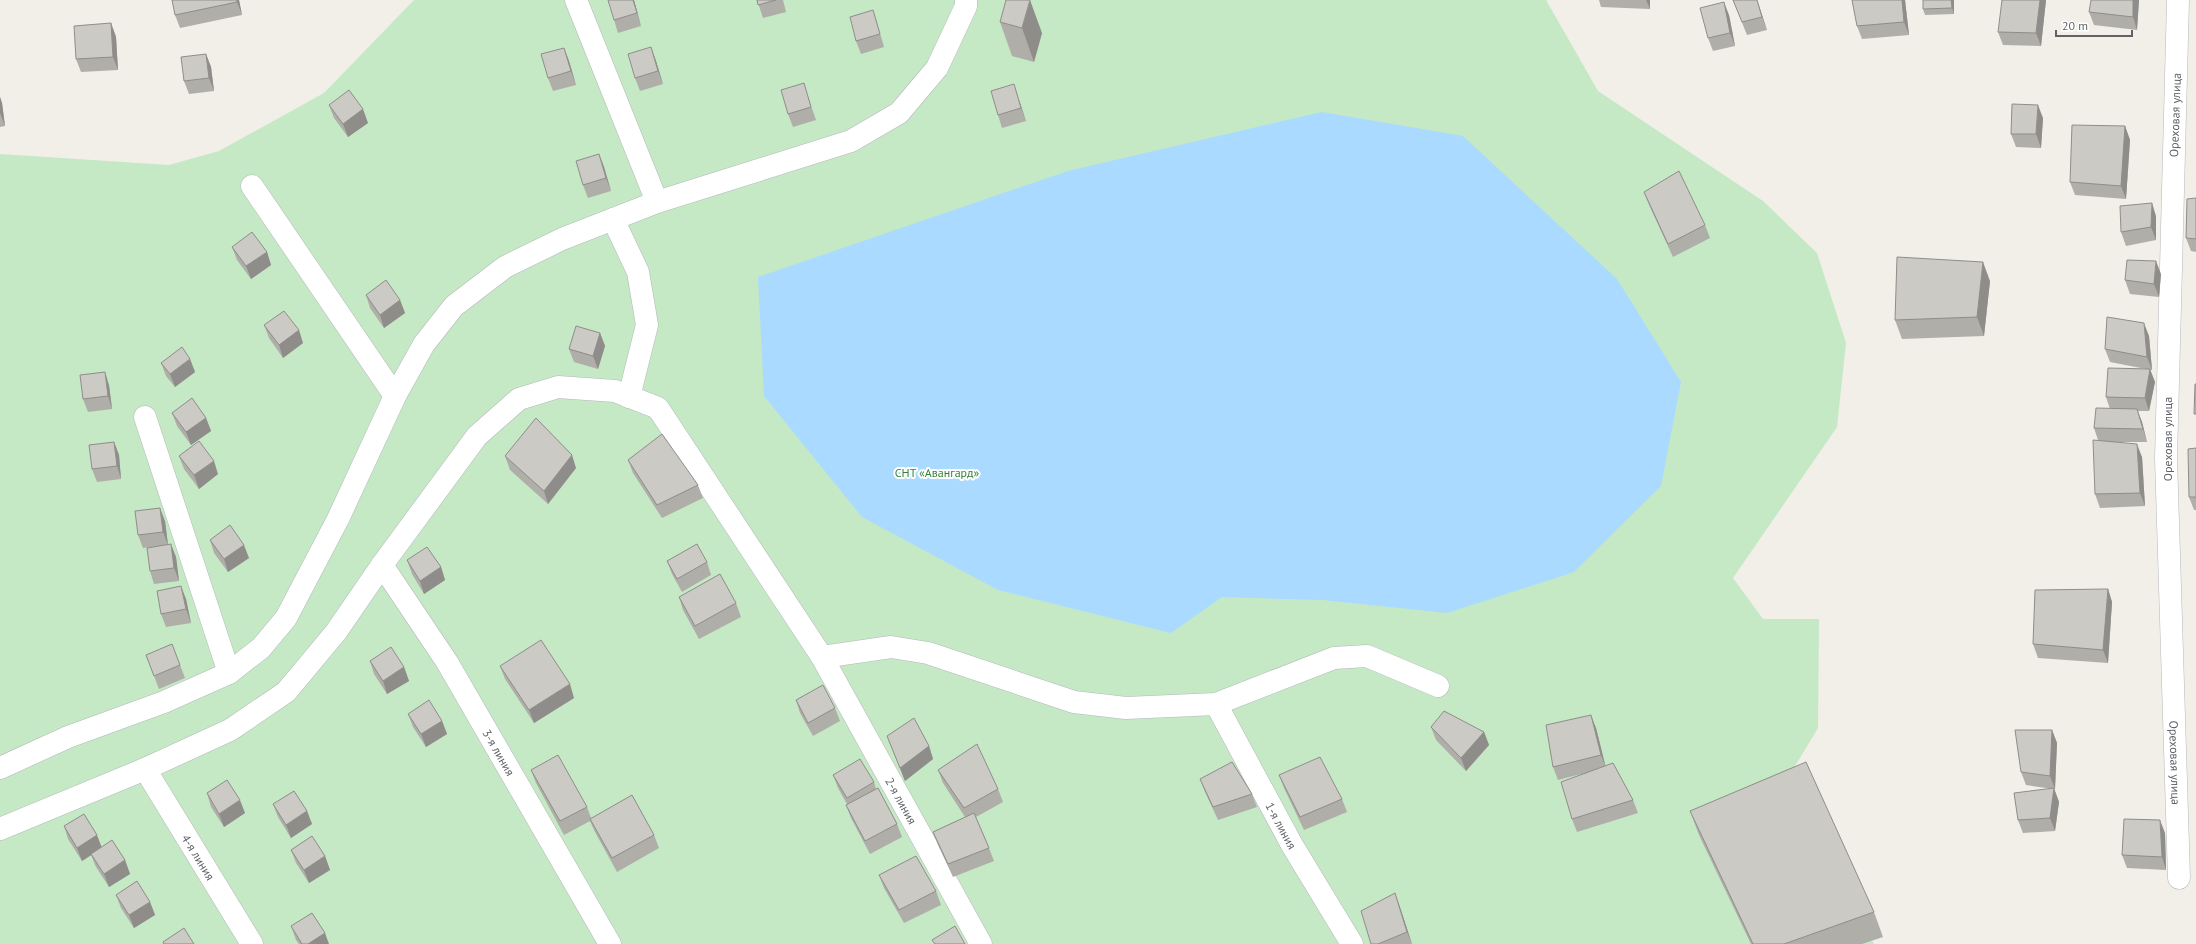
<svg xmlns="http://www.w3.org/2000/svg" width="2196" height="944" font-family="'PT Sans',sans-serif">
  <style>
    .green { fill: #c5e8c5 }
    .water { fill: #aadaff }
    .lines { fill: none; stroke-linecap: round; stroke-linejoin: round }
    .street-casing { stroke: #b5b8bc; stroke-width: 23 }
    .street { stroke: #fff; stroke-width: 22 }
    .wall { fill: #afaea9 }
    .shaded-wall { fill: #8f8d8a }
    .building { fill: #cccac5; stroke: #8f8d8a }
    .labels { text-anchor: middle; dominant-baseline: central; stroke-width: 4; stroke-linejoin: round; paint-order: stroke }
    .street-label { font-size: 12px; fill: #5f6368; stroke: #fff }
    .park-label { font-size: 12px; fill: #348238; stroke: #fff }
  </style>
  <rect width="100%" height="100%" fill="#f1efe8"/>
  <path class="green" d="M414,0H1546L1598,91L1763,201L1817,253L1846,343L1837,427L1733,578L1763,619H1819L1818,728L1786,781L1874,944H0V154L169,165L219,151L324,93Z"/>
  <path class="water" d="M1322,112L1463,136L1617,279L1681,382L1661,486L1574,572L1447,613L1323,600L1222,597L1171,633L998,590L862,517L764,396L758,277L1068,171Z"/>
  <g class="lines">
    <defs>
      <g id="street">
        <path d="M576,0L657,202"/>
        <path id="s1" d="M2178,0L2166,458L2179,878"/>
        <path d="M252,186L395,396"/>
        <path d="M613,219L638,272L647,325L629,397"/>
        <path d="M145,417L229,673"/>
        <path id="s2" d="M382,565L447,662L610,944"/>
        <path id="s3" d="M822,657L981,944"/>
        <path id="s4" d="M1216,704L1292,845L1352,944"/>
        <path d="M0,768L68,737L164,702L229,673L261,648L286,618L338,519L395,396L424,344L454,306L505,267L562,239L657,202L851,141L899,113L937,68L966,6V0"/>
        <path id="s5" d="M145,769L252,944"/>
        <path d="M0,829L145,769L230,730L286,692L336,632L382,565L477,436L519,399L558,387L615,391L658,408L822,657L891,647L928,653L1074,702L1126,708L1216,704L1334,658L1367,656L1438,686"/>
      </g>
    </defs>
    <use href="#street" class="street-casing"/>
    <use href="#street" class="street"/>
  </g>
  <g class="wall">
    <path d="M172,0H239L242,15L180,28L175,15Z"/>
    <path d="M634,0L641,26L618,33L614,20Z"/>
    <path d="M757,0H783L786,12L763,18Z"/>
    <path d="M1599,0H1650V9L1601,7Z"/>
    <path d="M1733,0H1757L1767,30L1747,35Z"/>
    <path d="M1852,0H1905L1909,35L1862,39L1857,26Z"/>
    <path d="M1923,0H1954V14L1925,15L1923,9Z"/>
    <path d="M2046,0L2041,46L2003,45L1998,32Z"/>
    <path d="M2139,0L2137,30L2094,25L2089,12Z"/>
    <path d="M873,10L877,23L884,47L861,54L856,41Z"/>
    <path d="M1729,15L1735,46L1713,51L1708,38Z"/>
    <path d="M1000,22L1042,33L1034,62L1012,56Z"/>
    <path d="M111,23L116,37L118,70L81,72L76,59Z"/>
    <path d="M651,47L656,61L663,84L640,91L635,78Z"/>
    <path d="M564,48L569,61L576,85L553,91L548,78Z"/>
    <path d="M206,54L211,67L214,91L189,94L184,81Z"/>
    <path d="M804,83L808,97L816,120L793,127L788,114Z"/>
    <path d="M0,97L2,103L5,126L0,127Z"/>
    <path d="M1018,97L1026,121L1002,128L998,115Z"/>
    <path d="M329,105L368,123L348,137L334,118Z"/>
    <path d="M2043,118L2041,148L2016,147L2011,134Z"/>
    <path d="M2125,126L2130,140L2126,199L2075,195L2070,182Z"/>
    <path d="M599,154L604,167L611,191L588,198L583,185Z"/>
    <path d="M1644,192L1705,225L1710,238L1673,257L1649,205Z"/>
    <path d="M2196,198V252L2191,251L2186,238Z"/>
    <path d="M2156,216V240L2126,246L2121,232Z"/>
    <path d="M232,247L267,252L271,265L251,279L237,260Z"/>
    <path d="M2161,274L2159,297L2130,294L2125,280Z"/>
    <path d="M1990,281L1984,336L1902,339L1895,320Z"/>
    <path d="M366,295L400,300L405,313L384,328L370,308Z"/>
    <path d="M264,325L303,343L283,358L269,338Z"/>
    <path d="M600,333L605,346L598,369L574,362L569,349Z"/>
    <path d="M2149,336L2152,370H2150L2155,382L2149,411H2137L2142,422L2147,442H2117L2142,457L2145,506L2100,508L2095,494L2098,440L2094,428L2110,409L2106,397L2146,369L2110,362L2105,349Z"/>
    <path d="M190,359L195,372L175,387L166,376L161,363Z"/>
    <path d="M109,385L112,409L88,412L83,399Z"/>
    <path d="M172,413L206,418L211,431L191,445L177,426Z"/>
    <path d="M114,442L119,455L121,479L97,482L92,469Z"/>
    <path d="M2196,448V510H2194L2189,497Z"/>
    <path d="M179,456L218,474L199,489L184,469Z"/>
    <path d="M505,456L576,468L548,504L510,470Z"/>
    <path d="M628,460L698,485L703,498L662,518L633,473Z"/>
    <path d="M165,521L168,545L176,557L179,581L154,584L150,571L151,547L143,548L138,535Z"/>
    <path d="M210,540L249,558L228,572L214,553Z"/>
    <path d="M407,560L441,567L445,580L424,594L412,574Z"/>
    <path d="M667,561L707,562L711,575L682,592L672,574Z"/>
    <path d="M2108,589L2112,602L2108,663L2038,658L2033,644Z"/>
    <path d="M679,597L736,603L741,617L699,639L683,610Z"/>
    <path d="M186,599L191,623L166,627L161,614Z"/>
    <path d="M172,644L185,678L159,689L146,655Z"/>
    <path d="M370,661L404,667L409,681L387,694L374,674Z"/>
    <path d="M500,666L574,698L534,723L505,679Z"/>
    <path d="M796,700L835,708L840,721L813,736L800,713Z"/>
    <path d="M408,714L442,721L447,734L426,747L413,727Z"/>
    <path d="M1431,727L1484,732L1489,745L1466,771L1436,740Z"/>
    <path d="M1596,728L1605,765L1633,800L1638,813L1577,832L1572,819L1581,774L1558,780L1553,767Z"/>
    <path d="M2052,730L2057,743L2055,789H2054L2059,802L2055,831L2023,833L2018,820L2053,789L2026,785L2021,772Z"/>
    <path d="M887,736L929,746L933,759L905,781Z"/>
    <path d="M531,770L587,807L591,818L654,835L659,848L617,872L595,832L590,821L564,835L536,783Z"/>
    <path d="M938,770L998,789L1003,802L976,817L989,848L994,861L953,877L938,845L933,832L965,817L943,783Z"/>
    <path d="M833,775L874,782L876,789L897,824L902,837L870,854L851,818L846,805L847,804L838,788Z"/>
    <path d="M1279,775L1342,799L1347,812L1304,830L1284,788Z"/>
    <path d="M1200,779L1252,794L1257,807L1218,820L1205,792Z"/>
    <path d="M207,793L245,813L224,827L211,807Z"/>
    <path d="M273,804L307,811L312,824L291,838L278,817Z"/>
    <path d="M1690,811L1874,912L1883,937L1862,944H1751L1699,835Z"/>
    <path d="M64,826L125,860L130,874L109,887L96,867L91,855L82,861L68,839Z"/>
    <path d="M2165,833L2166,870L2127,868L2122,855Z"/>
    <path d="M291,850L325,856L330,870L309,883L296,863Z"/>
    <path d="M879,875L936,891L941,905L904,923L884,888Z"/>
    <path d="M1395,893L1412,944H1371Z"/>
    <path d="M116,895L150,902L155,915L134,928L121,908Z"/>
    <path d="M291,926L329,944H299L296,940Z"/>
  </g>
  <g class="shaded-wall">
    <path d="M237,0H239L242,15L237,2Z"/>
    <path d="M633,0H634L641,26Z"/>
    <path d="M1030,0L1042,33L1034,62L1022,28Z"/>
    <path d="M1646,0H1650V9Z"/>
    <path d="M1757,0L1767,30L1762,17Z"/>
    <path d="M1902,0H1905L1909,35L1904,22Z"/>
    <path d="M1951,0H1954V14L1952,8Z"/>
    <path d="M2040,0H2046L2041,46L2036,33Z"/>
    <path d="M2133,0H2139L2137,30L2133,17Z"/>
    <path d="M1724,2L1729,15L1735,46L1730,33Z"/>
    <path d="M111,23L116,37L118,70L113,57Z"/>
    <path d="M651,47L656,61L663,84L658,71Z"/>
    <path d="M564,48L569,61L576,85L571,71Z"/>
    <path d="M206,54L211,67L214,91L209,78Z"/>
    <path d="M1014,84L1018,97L1026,121L1021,108Z"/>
    <path d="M0,97L2,103L5,126L0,113Z"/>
    <path d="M2038,105L2043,118L2041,148L2036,134Z"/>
    <path d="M363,109L368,123L348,137L343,124Z"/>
    <path d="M2125,126L2130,140L2126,199L2121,186Z"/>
    <path d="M599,154L604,167L611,191L606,178Z"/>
    <path d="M2152,203L2156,216V240L2151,227Z"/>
    <path d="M267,252L271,265L251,279L246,266Z"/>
    <path d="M2156,261L2161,274L2159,297L2154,284Z"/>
    <path d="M1983,262L1990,281L1984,336L1977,317Z"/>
    <path d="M400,300L405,313L384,328L380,315Z"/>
    <path d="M2144,323L2149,336L2152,370L2147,357Z"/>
    <path d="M299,330L303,343L283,358L279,345Z"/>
    <path d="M600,333L605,346L598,369L593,356Z"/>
    <path d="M190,359L195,372L175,387L170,374Z"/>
    <path d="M2150,369L2155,382L2149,411L2145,398Z"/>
    <path d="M105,372L109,385L112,409L108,396Z"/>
    <path d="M2137,409L2142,422L2147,442L2143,429Z"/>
    <path d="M206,418L211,431L191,445L186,432Z"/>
    <path d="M114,442L119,455L121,479L117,466Z"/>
    <path d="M2137,444L2142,457L2145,506L2140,493Z"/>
    <path d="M572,455L576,468L548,504L544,491Z"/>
    <path d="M214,461L218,474L199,489L194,475Z"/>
    <path d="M160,508L165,521L168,545L163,532Z"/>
    <path d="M171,544L176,557L179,581L174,568Z"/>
    <path d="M244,545L249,558L228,572L224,559Z"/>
    <path d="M441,567L445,580L424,594L420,581Z"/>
    <path d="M181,586L186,599L191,623L186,609Z"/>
    <path d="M2108,589L2112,602L2108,663L2103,650Z"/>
    <path d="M404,667L409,681L387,694L383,681Z"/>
    <path d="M570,684L574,698L534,723L529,710Z"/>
    <path d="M1591,715L1596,728L1606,768L1601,755Z"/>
    <path d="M442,721L447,734L426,747L421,734Z"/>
    <path d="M2052,730L2057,743L2055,789L2050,776Z"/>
    <path d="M1484,732L1489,745L1466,771L1461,758Z"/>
    <path d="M929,746L933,759L905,781L900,768Z"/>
    <path d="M2054,788L2059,802L2055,831L2050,818Z"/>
    <path d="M240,800L245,813L224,827L219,814Z"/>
    <path d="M307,811L312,824L291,838L286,825Z"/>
    <path d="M2160,820L2165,833L2166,870L2162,857Z"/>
    <path d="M97,835L102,848L82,861L77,848Z"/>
    <path d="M325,856L330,870L309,883L304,870Z"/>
    <path d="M125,860L130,874L109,887L104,874Z"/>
    <path d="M1395,893L1400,907L1412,944L1407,932Z"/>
    <path d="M150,902L155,915L134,928L129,915Z"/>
    <path d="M325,933L329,944H308Z"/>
  </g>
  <g class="building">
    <path d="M172,0H237V2L175,15Z"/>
    <path d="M608,0H633L637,13L614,20Z"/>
    <path d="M757,0H776L758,5Z"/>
    <path d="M1006,0H1030L1022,28L1000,22Z"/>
    <path d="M1733,0H1757L1762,17L1742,22Z"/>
    <path d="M1852,0H1902L1904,22L1857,26Z"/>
    <path d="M1923,0H1951L1952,8L1923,9Z"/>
    <path d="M2002,0H2040L2036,33L1998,32Z"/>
    <path d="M2091,0H2133V17L2089,12Z"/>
    <path d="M1724,2L1730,33L1708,38L1700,8Z"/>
    <path d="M873,10L880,34L856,41L850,17Z"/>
    <path d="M111,23L113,57L76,59L74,26Z"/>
    <path d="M651,47L658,71L635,78L628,54Z"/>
    <path d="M564,48L571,71L548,78L541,54Z"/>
    <path d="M206,54L209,78L184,81L181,57Z"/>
    <path d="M804,83L811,107L788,114L781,90Z"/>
    <path d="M1014,84L1021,108L998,115L991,91Z"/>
    <path d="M349,90L363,109L343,124L329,105Z"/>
    <path d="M2012,104L2038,105L2036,134H2011Z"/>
    <path d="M2072,125L2125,126L2121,186L2070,182Z"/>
    <path d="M599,154L606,178L583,185L576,161Z"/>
    <path d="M1679,171L1705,225L1668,244L1644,192Z"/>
    <path d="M2196,198V239L2186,238L2187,199Z"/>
    <path d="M2152,203L2151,227L2121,232L2120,206Z"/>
    <path d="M252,232L267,252L246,266L232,247Z"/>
    <path d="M1897,257L1983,262L1977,317L1895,320Z"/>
    <path d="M2127,260L2156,261L2154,284L2125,280Z"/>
    <path d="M386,280L400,300L380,315L366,295Z"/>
    <path d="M284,311L299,330L279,345L264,325Z"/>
    <path d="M2107,317L2144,323L2147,357L2105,349Z"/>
    <path d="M576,326L600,333L593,356L569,349Z"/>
    <path d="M182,347L190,359L170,374L161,363Z"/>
    <path d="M2108,368L2150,369L2145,398L2106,397Z"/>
    <path d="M105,372L108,396L83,399L80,375Z"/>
    <path d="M2195,384H2196V414H2194Z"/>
    <path d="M192,398L206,418L186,432L172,413Z"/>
    <path d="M2096,408L2137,409L2143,429L2094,428Z"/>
    <path d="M536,418L572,455L544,491L505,456Z"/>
    <path d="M662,434L698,485L657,505L628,460Z"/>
    <path d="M2093,440L2137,444L2140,493L2095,494Z"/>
    <path d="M199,441L214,461L194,475L179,456Z"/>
    <path d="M114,442L117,466L92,469L89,445Z"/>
    <path d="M2196,448V497H2189L2188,449Z"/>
    <path d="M160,508L163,532L138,535L135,511Z"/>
    <path d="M230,525L244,545L224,559L210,540Z"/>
    <path d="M171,544L174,568L150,571L147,548Z"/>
    <path d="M697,544L707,562L677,579L667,561Z"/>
    <path d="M427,547L441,567L420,581L407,560Z"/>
    <path d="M720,574L736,603L695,626L679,597Z"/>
    <path d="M181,586L186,609L161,614L157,591Z"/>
    <path d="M2108,589L2103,650L2033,644L2035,590Z"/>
    <path d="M541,640L570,684L529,710L500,666Z"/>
    <path d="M172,644L180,665L154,676L146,655Z"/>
    <path d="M391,647L404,667L383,681L370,661Z"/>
    <path d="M823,685L835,708L808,723L796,700Z"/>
    <path d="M429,700L442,721L421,734L408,714Z"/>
    <path d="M1444,711L1484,732L1461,758L1431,727Z"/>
    <path d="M1591,715L1601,755L1553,767L1546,725Z"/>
    <path d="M914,718L929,746L900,768L887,736Z"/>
    <path d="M2015,730H2052L2050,776L2021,772Z"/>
    <path d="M977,744L998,789L964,808L938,770Z"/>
    <path d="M558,755L587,807L560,821L531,770Z"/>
    <path d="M1320,757L1342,799L1300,817L1279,775Z"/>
    <path d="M860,759L874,782L847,798L833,775Z"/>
    <path d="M1232,762L1252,794L1213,807L1200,779Z"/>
    <path d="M1806,762L1874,912L1784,944H1753L1690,811Z"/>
    <path d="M1613,763L1633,800L1572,819L1561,782Z"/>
    <path d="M227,780L240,800L219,814L207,793Z"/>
    <path d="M878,788L897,824L865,841L846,805Z"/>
    <path d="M2054,788L2050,818L2018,820L2014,793Z"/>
    <path d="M294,791L307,811L286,825L273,804Z"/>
    <path d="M632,795L654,835L612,858L590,819Z"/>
    <path d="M974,813L989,848L948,864L933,832Z"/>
    <path d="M84,814L97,835L77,848L64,826Z"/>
    <path d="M2124,819L2160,820L2162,857L2122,855Z"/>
    <path d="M312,836L325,856L304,870L291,850Z"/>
    <path d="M112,840L125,860L104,874L91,854Z"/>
    <path d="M916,856L936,891L899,910L879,875Z"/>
    <path d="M137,881L150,902L129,915L116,895Z"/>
    <path d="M1395,893L1407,932L1378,944H1371L1361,911Z"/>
    <path d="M312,913L325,933L308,944H302L291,926Z"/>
    <path d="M955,926L965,944H935L932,940Z"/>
    <path d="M184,928L194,944H164L163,942Z"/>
  </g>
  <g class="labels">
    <g class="street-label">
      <text transform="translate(2175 115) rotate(-88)">Ореховая улица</text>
      <text transform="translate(2167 439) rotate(-90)">Ореховая улица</text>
      <text stroke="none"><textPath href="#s2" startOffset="221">3-я линия</textPath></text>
      <text stroke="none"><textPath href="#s1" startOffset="763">Ореховая улица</textPath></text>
      <text stroke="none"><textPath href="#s3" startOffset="164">2-я линия</textPath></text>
      <text stroke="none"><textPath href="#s4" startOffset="138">1-я линия</textPath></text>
      <text stroke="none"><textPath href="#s5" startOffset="103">4-я линия</textPath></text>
    </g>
    <g class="park-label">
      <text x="937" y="472">СНТ «Авангард»</text>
    </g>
  </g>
  <path d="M2056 30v6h76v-6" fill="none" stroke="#5f6368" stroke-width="2"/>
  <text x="2062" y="30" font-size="12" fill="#5f6368" stroke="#ffffff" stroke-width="3" paint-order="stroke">20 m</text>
</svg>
